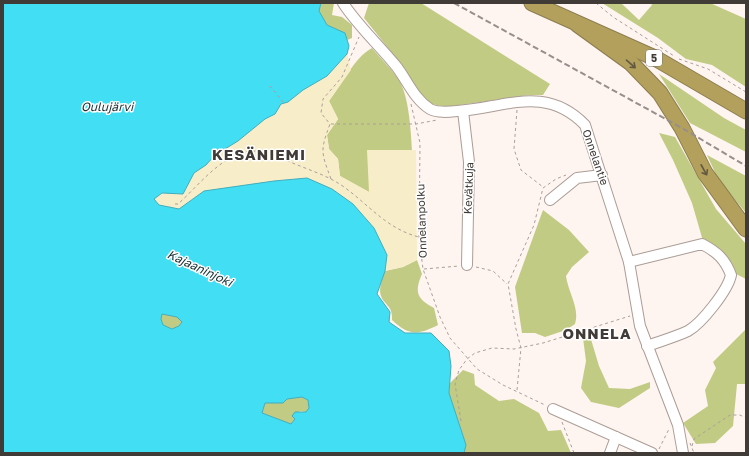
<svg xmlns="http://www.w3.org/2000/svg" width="749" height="456" font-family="'Golos Text',sans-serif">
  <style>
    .green { fill: #c1cb83 }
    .sand { fill: #f7edc8 }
    .water { fill: #42def4; stroke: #42adbc; fill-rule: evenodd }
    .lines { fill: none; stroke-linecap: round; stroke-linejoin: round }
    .minor-casing { stroke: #ab9d96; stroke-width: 12 }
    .highway-casing { stroke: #8b7d4f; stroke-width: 17 }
    .path { stroke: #a8a09c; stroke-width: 1; stroke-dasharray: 3 3; stroke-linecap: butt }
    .minor { stroke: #fff; stroke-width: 10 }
    .highway { stroke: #b3a05c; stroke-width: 15 }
    .rail { stroke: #978f8c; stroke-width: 2; stroke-dasharray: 6 3; stroke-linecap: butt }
    .oneway { stroke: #635943 }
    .labels { text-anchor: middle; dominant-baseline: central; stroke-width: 3; stroke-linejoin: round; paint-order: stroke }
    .shield { fill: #fff; stroke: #7a7674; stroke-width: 1 }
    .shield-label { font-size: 10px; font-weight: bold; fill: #413b38 }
    .street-label { font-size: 11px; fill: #413b38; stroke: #fff }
    .water-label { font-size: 12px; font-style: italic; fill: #173034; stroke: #fff }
    .district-label { font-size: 15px; font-weight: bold; letter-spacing: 1px; fill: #413b38; stroke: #fff }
  </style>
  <rect width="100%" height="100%" fill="#fef4f0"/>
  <g class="green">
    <path d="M321,3H334L332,15L342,17L352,25V38L347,40L345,33L327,25L319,11Z"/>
    <path d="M369,3H421L550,84L543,95H529L446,107L432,104L423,98L410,82L401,64L364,18Z"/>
    <path d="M602,3H621L639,20L652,5L651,3H710L746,19V87L712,65L686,59L658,38Z"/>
    <path d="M372,48C381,59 393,70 400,82C409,98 411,132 412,150H416V233L369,192L340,176L338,159L329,149L327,135L338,119L329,101C341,85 355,57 372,48Z"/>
    <path d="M659,74L724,118L746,130V152L690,123Z"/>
    <path d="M659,133L675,137L716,209L746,244V279L734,273L703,241L692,203L673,160Z"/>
    <path d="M707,155L746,176V213L718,179Z"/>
    <path d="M543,210L569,230L589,252L572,267L566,276C568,292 580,308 575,324L566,330L545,337L535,333H522L515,287Z"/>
    <path d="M417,260L422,274C414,292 417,299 434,308L438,325C418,335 409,336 392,320C393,305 384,305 381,296C378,288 383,278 385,271L403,267Z"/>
    <path d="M162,314L177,317L182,322L179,326L172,329L163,325L161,319Z"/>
    <path d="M746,329V384H737L733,426L715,443L696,444L683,423L708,406L705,390L716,368L713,362Z"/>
    <path d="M590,336L599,366L609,388L630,389L650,382V388L619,408L591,402L581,388L586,361L583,338Z"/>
    <path d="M463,370L474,374L475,385L499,401L514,399L539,413L548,431L561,430L571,453H464L466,445L449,393L450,383Z"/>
    <path d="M302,397L308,400L309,408L306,412L300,411L291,424L262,413L265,403H283L287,399Z"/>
  </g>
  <path class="sand" d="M347,54L351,70L329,101L338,119L327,135L329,149L338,159L340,176L369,192L367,150H416L417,260L403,267L385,271L387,255L374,228L353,204L332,189L307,178L204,191L179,209L159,205L154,199L162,193L183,194L194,173L206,165L215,155L238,141L265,119L275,114L281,104L288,102L303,90L327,76Z"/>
  <path class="water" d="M3,3H321L319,11L327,25L345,33L349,46L347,54L327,76L303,90L288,102L281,104L275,114L265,119L238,141L215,155L206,165L194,173L183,194L162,193L154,199L159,205L179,209L204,191L274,181L307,178L332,189L353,204L374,228L387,255L385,271L377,294L390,312L389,322L405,333H431L449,351L451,366L449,393L466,445L464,453H3ZM162,314L177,317L182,322L179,326L172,329L163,325L161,319ZM302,397L308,400L309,408L306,412H295L292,416L295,419L291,424L262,413L265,403H283L287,399Z"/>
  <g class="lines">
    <defs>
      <g id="minor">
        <path d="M343,3C358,26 379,45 396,66C407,80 414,99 430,109C438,113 448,112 457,111C505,108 545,84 585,125L629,262L640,326L678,425L683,453"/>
        <path d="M463,111L469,162L467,265"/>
        <path d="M550,200L577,178L602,175"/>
        <path d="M629,262L702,244C717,252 725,259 731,275C728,290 702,323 688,331C675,337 661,341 647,346"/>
        <path d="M553,409L652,453"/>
        <path d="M610,453L616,437"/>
      </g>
      <g id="highway">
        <path d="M532,3L655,58L746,111"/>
        <path d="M577,24L631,63L660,93L682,128L705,173L746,229"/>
      </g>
    </defs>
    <use href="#minor" class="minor-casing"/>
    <use href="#highway" class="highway-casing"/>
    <g class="path">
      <path d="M596,3L613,17L674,56"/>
      <path d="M679,59L708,69L746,92"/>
      <path d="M270,86L284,103"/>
      <path d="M411,104L420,143L419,237L423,269L440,317L450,338L477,369L503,385L545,405"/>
      <path d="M517,110L514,149L521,170L543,187"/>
      <path d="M331,124H416L437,120"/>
      <path d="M331,179C321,152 320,151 330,124L321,113L323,99L342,77L359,37"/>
      <path d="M543,188L556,179L566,175"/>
      <path d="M175,204H178C197,187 215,163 239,154C260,145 281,159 300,166C315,172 330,177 344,187C369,205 387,229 419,237"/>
      <path d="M476,267L493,271L507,284"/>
      <path d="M424,269L459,266"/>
      <path d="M517,390L521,348L516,329L508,284L534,225L543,188"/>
      <path d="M461,421L455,384L459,370L467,359L475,353L492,348L514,349L543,343L630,316"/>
      <path d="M562,422L574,453"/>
      <path d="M690,443L694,453"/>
      <path d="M692,446L694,439L730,415H740L746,418"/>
      <path d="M659,449L669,429"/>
    </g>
    <use href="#minor" class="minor"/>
    <use href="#highway" class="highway"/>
    <path class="rail" d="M454,3L682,128L746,166"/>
  </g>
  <defs><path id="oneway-shaft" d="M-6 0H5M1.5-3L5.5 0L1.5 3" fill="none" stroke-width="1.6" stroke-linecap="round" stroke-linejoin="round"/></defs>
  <g class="oneway">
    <use href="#oneway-shaft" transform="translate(631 64) rotate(41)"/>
    <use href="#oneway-shaft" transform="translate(704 170) rotate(61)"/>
  </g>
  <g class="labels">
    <rect class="shield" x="646" y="50" width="16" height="16" rx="3"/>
    <g class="shield-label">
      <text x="654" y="58">5</text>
    </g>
    <g class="street-label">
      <text transform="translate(596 157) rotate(71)">Onnelantie</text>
      <text transform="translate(468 188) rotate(-88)">Kevätkuja</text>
      <text transform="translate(421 221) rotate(-92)">Onnelanpolku</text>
    </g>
    <g class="water-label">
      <text x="107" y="106">Oulujärvi</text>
      <text transform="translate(200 268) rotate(25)">Kajaaninjoki</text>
    </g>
    <g class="district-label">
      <text x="259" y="154">KESÄNIEMI</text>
      <text x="597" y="333">ONNELA</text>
    </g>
  </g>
  <rect width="749" height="456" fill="none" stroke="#413b38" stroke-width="8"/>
</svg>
